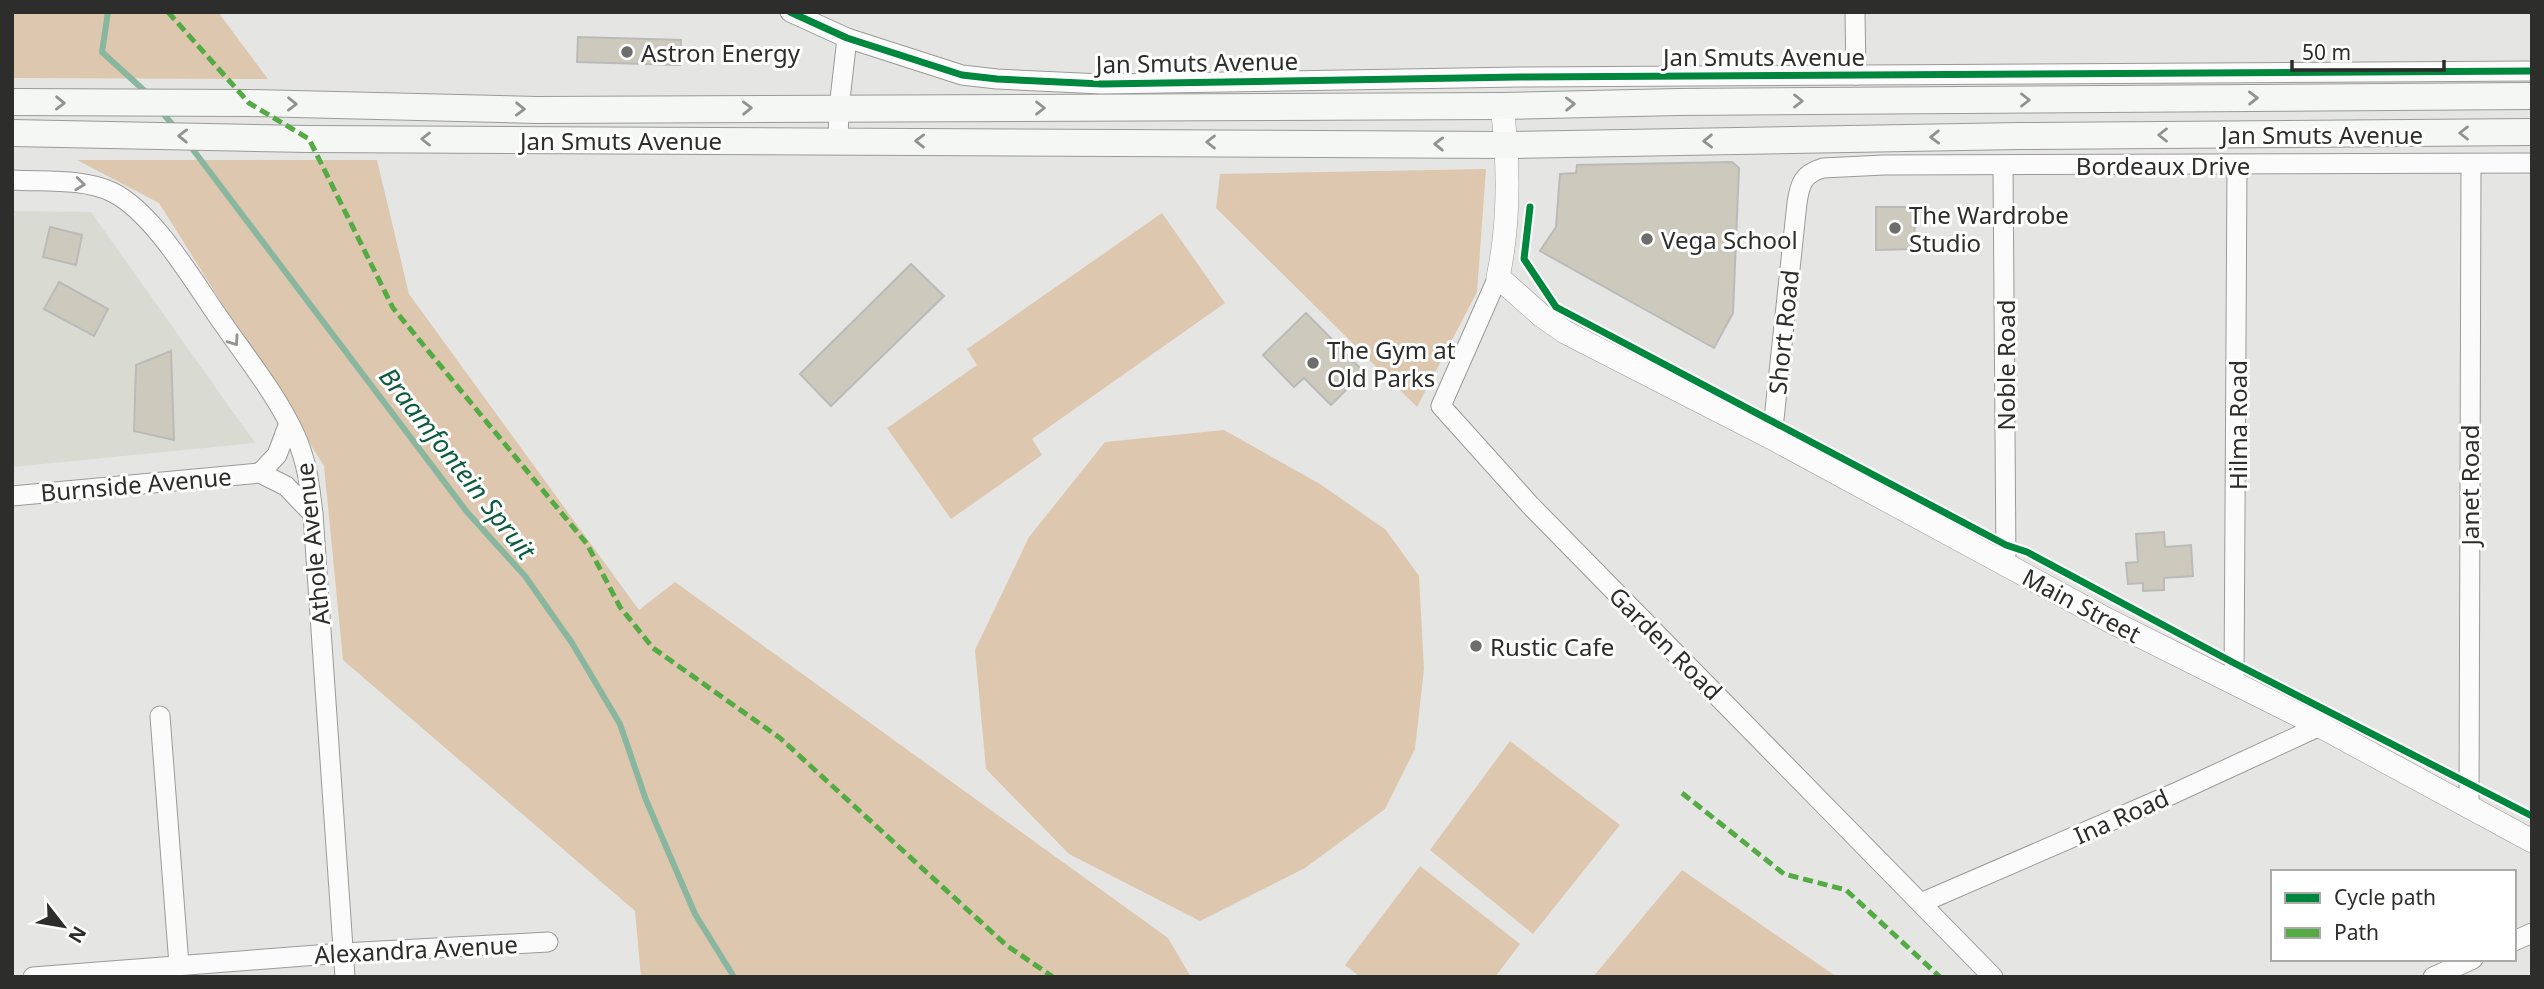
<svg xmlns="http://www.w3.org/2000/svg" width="2544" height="989" font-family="'Noto Sans',sans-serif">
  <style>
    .built { fill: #d9dad2 }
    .green { fill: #ddc7ae }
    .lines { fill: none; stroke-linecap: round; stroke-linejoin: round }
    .stream { stroke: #89b69f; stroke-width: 6 }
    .building { fill: #cdcabd; stroke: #babab8; stroke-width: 2 }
    .minor-casing { stroke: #9a9b98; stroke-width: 21 }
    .tertiary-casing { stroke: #9a9b98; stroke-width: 24 }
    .secondary-casing { stroke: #9a9b98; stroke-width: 28 }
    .minor { stroke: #fbfbfb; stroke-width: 19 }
    .tertiary { stroke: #fbfbfb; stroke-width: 23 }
    .secondary { stroke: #f5f7f4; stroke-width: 26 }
    .quiet { stroke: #54ab44; stroke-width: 5; stroke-dasharray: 10 5; stroke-linecap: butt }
    .cycleway-casing { stroke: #fff; stroke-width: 11 }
    .cycleway { stroke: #00873e; stroke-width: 7 }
    .oneway { stroke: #919290 }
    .oneway2 { stroke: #949493 }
    .poi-dot { fill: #6d6e6b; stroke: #fff; stroke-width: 2.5 }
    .labels { text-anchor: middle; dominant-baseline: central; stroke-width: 6; stroke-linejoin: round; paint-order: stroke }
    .poi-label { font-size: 24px; fill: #2d2d2b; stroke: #fff; text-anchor: start }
    .street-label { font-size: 24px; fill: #2d2d2b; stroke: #fff }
    .water-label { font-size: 26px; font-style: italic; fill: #0c5d3d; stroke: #fff }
  </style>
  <rect width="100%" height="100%" fill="#e5e6e3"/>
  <path class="built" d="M12,211L91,212L255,443L12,467Z"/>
  <g class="green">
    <path d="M12,12H218L268,79L12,78Z"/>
    <path d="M77,160H377L409,294L639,610L675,582L1168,938L1191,977H641L635,911L343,660L324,466L159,203Z"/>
    <path d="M1486,169L1477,292L1417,407L1216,208L1220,174Z"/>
    <path d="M1162,213L1225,303L1032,439L1042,455L951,519L887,428L977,365L967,349Z"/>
    <path d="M1224,430L1320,484L1386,530L1419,576L1424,669L1415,749L1385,809L1305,868L1200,921L1069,854L986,769L975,650L1029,537L1105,442Z"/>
    <path d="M1510,741L1620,825L1533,934L1430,850Z"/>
    <path d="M1420,866L1520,944L1495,977H1360L1345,965Z"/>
    <path d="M1682,870L1837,977H1593Z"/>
  </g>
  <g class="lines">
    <g class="stream">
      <path d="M108,12L102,52L148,94"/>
      <path d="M161,111L177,130"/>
      <path d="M188,143L467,512L525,576L572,643L620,724L646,800L695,914L734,977"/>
    </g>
  </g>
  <g class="building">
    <path d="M578,37L681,40L680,65L577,62Z"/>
    <path d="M1732,162L1739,168L1733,313L1714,348L1540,251L1556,227L1560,174L1576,173L1577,165Z"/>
    <path d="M1876,207H1914L1915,249L1876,250Z"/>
    <path d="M50,227L82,235L76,265L43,257Z"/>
    <path d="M911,264L944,296L831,406L800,374Z"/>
    <path d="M59,282L108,309L94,336L44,309Z"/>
    <path d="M1306,313L1364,372L1331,405L1304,378L1294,387L1263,355Z"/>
    <path d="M171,351L174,440L134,431L136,365Z"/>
    <path d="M2164,532L2165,547L2191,545L2193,576L2164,578V590L2143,591V583L2128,584L2126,563L2138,562L2136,534Z"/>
  </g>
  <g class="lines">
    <defs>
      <g id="minor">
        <path d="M790,12L847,38L962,75L997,79L1102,84L1519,77L2532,71"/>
        <path d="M1855,12L1856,75"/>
        <path d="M838,142L839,108L847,38"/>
        <path d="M2003,166L2006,564"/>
        <path d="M12,180C44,182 83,178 112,192C155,213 196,286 224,325C249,361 278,397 296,437C307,462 310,487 313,514L345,977"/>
        <path d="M1498,277L1441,406L1530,505L1993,977"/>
        <path d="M1772,438L1797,203C1800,183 1803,174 1823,168L1884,165L2532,163"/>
        <path d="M260,473L277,455L289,423"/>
        <path d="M12,496L260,473L286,486L313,514"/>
        <path d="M2234,684L2237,166"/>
        <path d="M160,716L179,965"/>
        <path d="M2469,807L2471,164"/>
        <path d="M1921,903L2175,793L2320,726"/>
        <path d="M2514,941L2532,933"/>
        <path d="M33,977L343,953L548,942"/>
        <path d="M2433,977L2473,959"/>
      </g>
      <path id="tertiary" d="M1502,106C1509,163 1510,221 1498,277L1542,316L1565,332L1772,438L2108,620L2320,726L2532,841"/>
      <g id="secondary">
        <path d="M12,102L249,103L537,110L1502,106L1678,102L2532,96"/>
        <path d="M12,133L309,139L1507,145L2020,136L2532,132"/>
      </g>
    </defs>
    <use href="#minor" class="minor-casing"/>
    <use href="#tertiary" class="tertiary-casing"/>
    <use href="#secondary" class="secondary-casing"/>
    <use href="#minor" class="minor"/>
    <use href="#tertiary" class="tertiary"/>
    <use href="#secondary" class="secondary"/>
    <g class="quiet">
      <path d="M168,12L249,103L309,139L393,308L587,544L620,607L653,648L780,738L1006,945L1053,977"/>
      <path d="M1682,793L1784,874L1846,890L1940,977"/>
    </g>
    <defs>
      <g id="cycleway">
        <path d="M790,12L847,38L962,75L997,79L1102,84L1519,77L2532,71"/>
        <path d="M1530,207L1524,259L1556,307L2006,545L2027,552L2234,663L2532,816"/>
      </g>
    </defs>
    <use href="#cycleway" class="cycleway-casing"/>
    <use href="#cycleway" class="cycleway"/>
  </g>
  <defs><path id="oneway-chevron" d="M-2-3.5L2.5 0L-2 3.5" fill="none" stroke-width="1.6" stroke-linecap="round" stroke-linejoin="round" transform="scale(1.75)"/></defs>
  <g class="oneway">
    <use href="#oneway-chevron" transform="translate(2253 98) rotate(-1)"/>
    <use href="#oneway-chevron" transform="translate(2025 100)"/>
    <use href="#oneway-chevron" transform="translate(1798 101)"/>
    <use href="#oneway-chevron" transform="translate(60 103) rotate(1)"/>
    <use href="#oneway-chevron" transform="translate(292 104) rotate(1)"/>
    <use href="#oneway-chevron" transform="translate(1570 104) rotate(-1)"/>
    <use href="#oneway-chevron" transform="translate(747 108) rotate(-1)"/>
    <use href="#oneway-chevron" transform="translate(1040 108)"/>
    <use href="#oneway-chevron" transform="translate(520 109) rotate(1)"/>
    <use href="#oneway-chevron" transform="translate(2464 133) rotate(180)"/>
    <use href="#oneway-chevron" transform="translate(2163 135) rotate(180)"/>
    <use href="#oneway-chevron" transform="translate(183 136) rotate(-179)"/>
    <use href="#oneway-chevron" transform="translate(1935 137) rotate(179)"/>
    <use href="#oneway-chevron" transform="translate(426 139) rotate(-180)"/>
    <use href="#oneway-chevron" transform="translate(920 141) rotate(-179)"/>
    <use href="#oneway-chevron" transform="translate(1708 141) rotate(179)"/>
    <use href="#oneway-chevron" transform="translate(1211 142) rotate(-180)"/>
    <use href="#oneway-chevron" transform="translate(1439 144) rotate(-179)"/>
  </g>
  <g class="oneway2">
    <use href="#oneway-chevron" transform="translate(80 184) rotate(6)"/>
    <use href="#oneway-chevron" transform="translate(234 341) rotate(55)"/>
  </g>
  <g class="poi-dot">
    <circle cx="627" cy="52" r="7"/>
    <circle cx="1895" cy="228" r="7"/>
    <circle cx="1647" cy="239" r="7"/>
    <circle cx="1313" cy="363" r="7"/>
    <circle cx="1476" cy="646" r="7"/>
  </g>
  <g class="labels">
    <g class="poi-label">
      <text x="641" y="52">Astron Energy</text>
      <text x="1909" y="214">The Wardrobe<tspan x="1909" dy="28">Studio</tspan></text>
      <text x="1661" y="239">Vega School</text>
      <text x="1327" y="349">The Gym at<tspan x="1327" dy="28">Old Parks</tspan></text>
      <text x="1490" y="646">Rustic Cafe</text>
    </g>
    <g class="street-label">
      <text x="1764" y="56">Jan Smuts Avenue</text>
      <text transform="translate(1197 62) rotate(-1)">Jan Smuts Avenue</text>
      <text x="2322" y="134">Jan Smuts Avenue</text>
      <text x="621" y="140">Jan Smuts Avenue</text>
      <text x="2163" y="165">Bordeaux Drive</text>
      <text transform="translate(1783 332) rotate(-84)">Short Road</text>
      <text transform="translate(2005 365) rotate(-90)">Noble Road</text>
      <text transform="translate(2237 425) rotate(-90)">Hilma Road</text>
      <text transform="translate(136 484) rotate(-5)">Burnside Avenue</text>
      <text transform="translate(2469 485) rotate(-90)">Janet Road</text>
      <text transform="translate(312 544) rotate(-96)">Athole Avenue</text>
      <text transform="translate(2082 605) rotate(28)">Main Street</text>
      <text transform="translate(1666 643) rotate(45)">Garden Road</text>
      <text transform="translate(2121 816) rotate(-24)">Ina Road</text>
      <text transform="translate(416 949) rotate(-3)">Alexandra Avenue</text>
    </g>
    <g class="water-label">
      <text transform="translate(458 463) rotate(52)">Braamfontein Spruit</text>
    </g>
  </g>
  <rect width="2544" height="989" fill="none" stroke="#2d2d2b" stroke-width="28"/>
  <rect x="2271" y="870" width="245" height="91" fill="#ffffff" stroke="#ababaa" stroke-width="2"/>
  <rect x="2285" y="893" width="35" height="10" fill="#00873e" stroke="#ababaa" stroke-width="2"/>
  <text x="2334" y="905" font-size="21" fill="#2d2d2b">Cycle path</text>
  <rect x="2285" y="928" width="35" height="10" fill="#54ab44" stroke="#ababaa" stroke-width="2"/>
  <text x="2334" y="940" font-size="21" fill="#2d2d2b">Path</text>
  <g transform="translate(63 926) rotate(121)" stroke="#ffffff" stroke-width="5" paint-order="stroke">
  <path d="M0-5L12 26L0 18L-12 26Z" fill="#2d2d2b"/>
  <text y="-10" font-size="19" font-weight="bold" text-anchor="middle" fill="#2d2d2b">N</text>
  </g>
  <path d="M2292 60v10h152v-10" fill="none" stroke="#2d2d2b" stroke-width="3.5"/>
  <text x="2302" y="60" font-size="21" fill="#2d2d2b" stroke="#ffffff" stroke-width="5" paint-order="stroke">50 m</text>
</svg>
